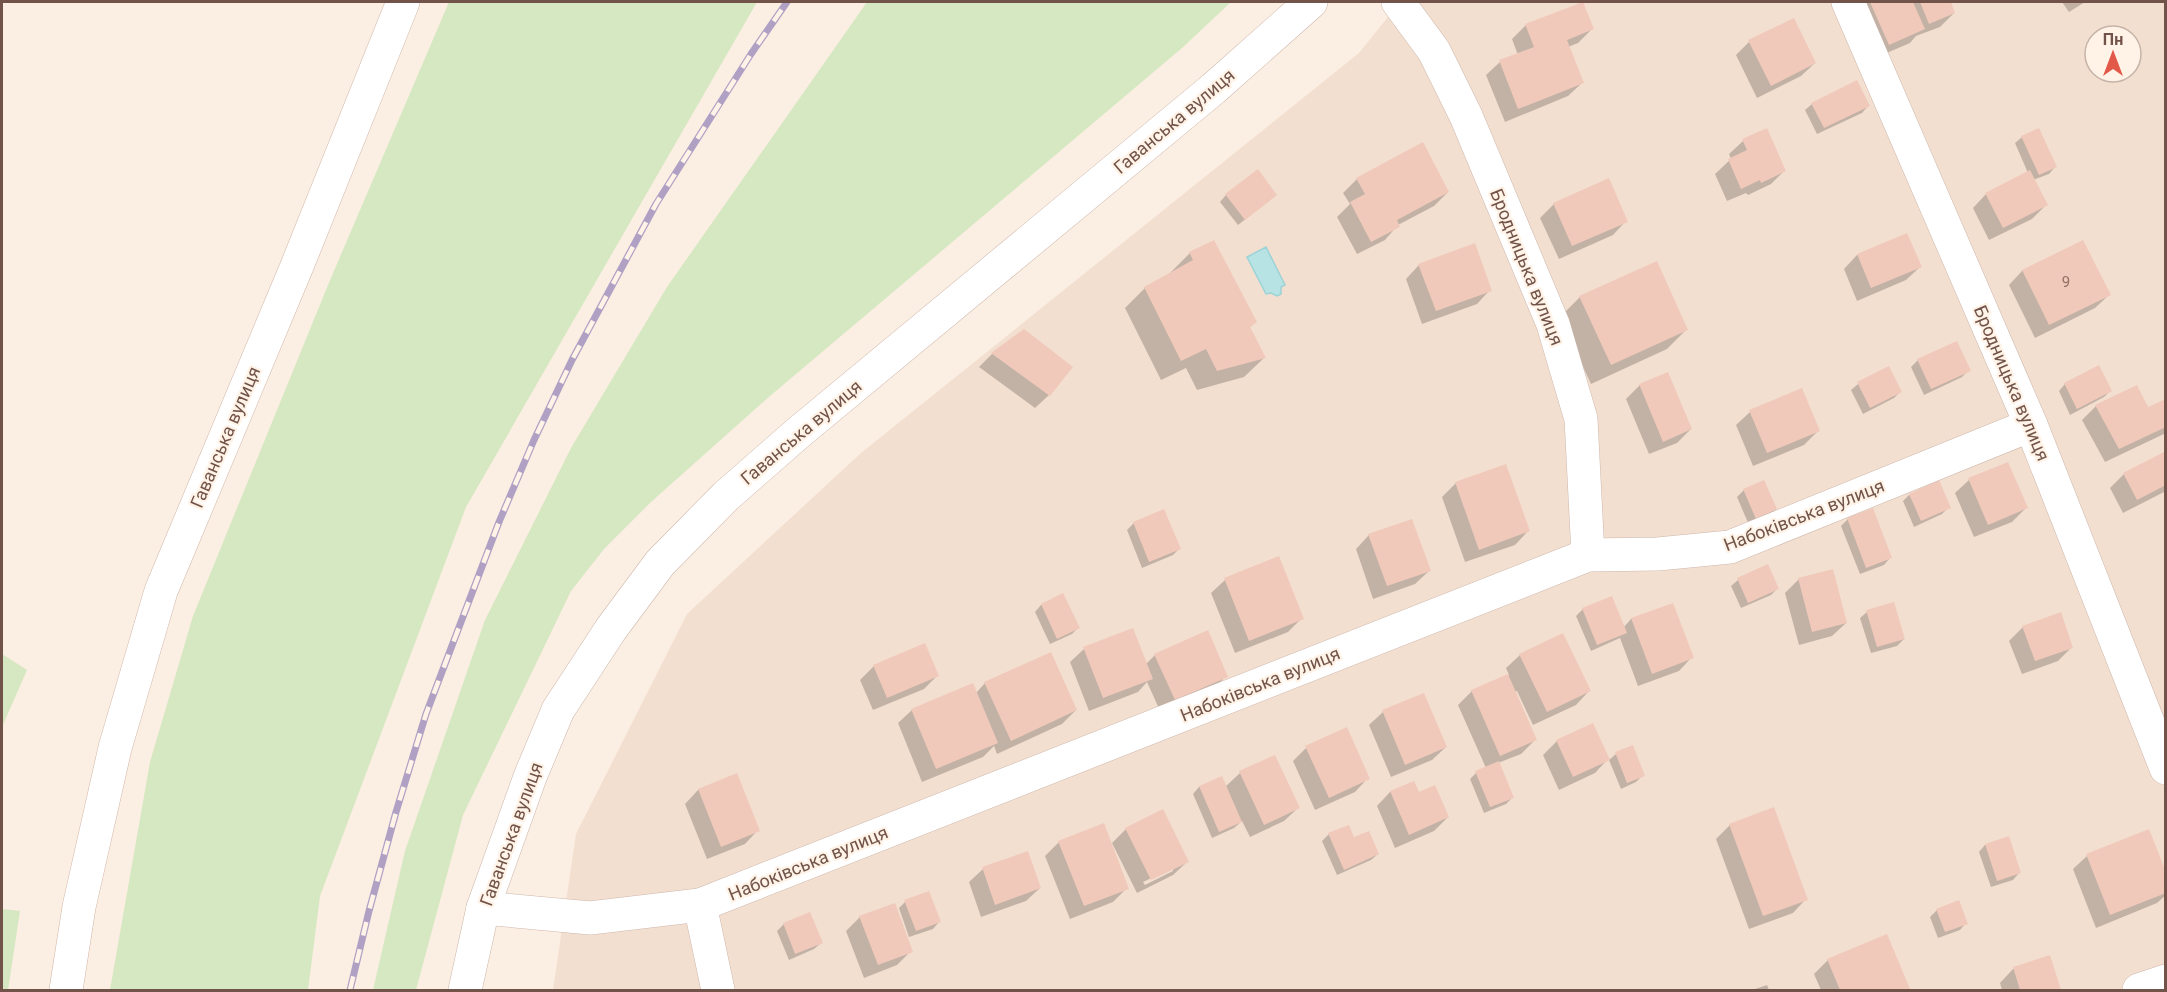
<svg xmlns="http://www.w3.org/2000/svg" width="2167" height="992" font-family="Roboto,sans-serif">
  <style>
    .residential { fill: #f3dfd0; fill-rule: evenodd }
    .green { fill: #d5e8c1 }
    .water { fill: #b7e3e4; stroke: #9dd3d6; stroke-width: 1.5 }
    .shadow { fill: #0003; fill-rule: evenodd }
    .building { fill: #f0c9ba }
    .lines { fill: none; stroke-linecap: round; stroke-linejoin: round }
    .minor-casing { stroke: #ceb7ac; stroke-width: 34 }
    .tertiary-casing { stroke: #ceb7ac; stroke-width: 34 }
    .secondary-casing { stroke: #d1b6a9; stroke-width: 34 }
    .minor { stroke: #fff; stroke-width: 33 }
    .tertiary { stroke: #fff; stroke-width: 33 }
    .secondary { stroke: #fff; stroke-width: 33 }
    .rail-casing { stroke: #b0a1c4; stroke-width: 7 }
    .rail { stroke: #fff3e7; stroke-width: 4.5; stroke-dasharray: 14; stroke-linecap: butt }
    .labels { text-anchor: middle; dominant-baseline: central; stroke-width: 4.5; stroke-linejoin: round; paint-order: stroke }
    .number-label { font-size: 15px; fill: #927065 }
    .street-label { font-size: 18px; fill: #725349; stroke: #fff3e7 }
  </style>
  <rect width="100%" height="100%" fill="#fbeee2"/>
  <path class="residential" d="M1400,2H2165V990H553L576,834L687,614L861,453L1359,53ZM2095,36H2131V72H2095Z"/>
  <g class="green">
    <path d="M449,2H757L466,507L320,896L308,990H110L150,762L193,616L328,285Z"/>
    <path d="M867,2H1231L1182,48L770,396L651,502L604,549L571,591L463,815L416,990H373L405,851L485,620L571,448L667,287Z"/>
    <path d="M2,654L27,670L2,727Z"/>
    <path d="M2,909L20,911L8,990H2Z"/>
  </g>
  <path class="water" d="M1266,247L1285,285L1281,287V294L1277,296L1271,293L1266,294L1247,257Z"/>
  <g class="shadow">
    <path d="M1860,2H1949L1954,13L1940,27L1916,36L1910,43L1875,58Z"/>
    <path d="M2062,2H2085L2069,12Z"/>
    <path d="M1582,3L1592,29L1578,43L1568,47L1582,83L1568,96L1505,122L1486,75L1500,62L1518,55L1512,39L1525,26Z"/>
    <path d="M1749,42L1815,63L1801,76L1757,98L1736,55Z"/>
    <path d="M1812,104L1868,106L1862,113L1817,134L1805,110Z"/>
    <path d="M2022,137L2055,167L2049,174L2033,180L2046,205L2032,219L1989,240L1973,208L1986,194L2028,173L2015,143Z"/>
    <path d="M1743,141L1784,171L1771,184L1748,195L1746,193L1727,201L1715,174L1731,159L1729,154Z"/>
    <path d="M1357,179L1448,192L1434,206L1398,225L1385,240L1357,254L1337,217L1350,204L1343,193Z"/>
    <path d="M1226,195L1269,201L1238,225L1220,202Z"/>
    <path d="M1554,204L1626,221L1613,235L1559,259L1540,218Z"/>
    <path d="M1906,235L1920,267L1906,280L1857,301L1844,269L1857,255Z"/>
    <path d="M2083,242L2109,295L2095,308L2035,338L2009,285L2022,271Z"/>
    <path d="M1190,253L1255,322L1249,328L1264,358L1244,377L1197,390L1186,368L1161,380L1125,308L1145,288L1170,273Z"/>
    <path d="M1419,265L1490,290L1477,304L1422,324L1406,279Z"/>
    <path d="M1580,297L1687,329L1667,349L1591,384L1560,317Z"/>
    <path d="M1024,330L1049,395L1035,408L979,367L992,354Z"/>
    <path d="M1956,343L1969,370L1962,377L1924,395L1911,367L1918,360Z"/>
    <path d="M1668,374L1691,429L1677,443L1649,454L1626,399L1640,385Z"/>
    <path d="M1858,384L1901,391L1894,398L1863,414L1851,390Z"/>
    <path d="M2065,384L2110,391L2104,397L2070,415L2059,391Z"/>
    <path d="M2166,401V433L2105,462L2082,420L2096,406L2148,409Z"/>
    <path d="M1750,412L1818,431L1804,445L1753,466L1736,425Z"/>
    <path d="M2166,453V491L2123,513L2110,488L2124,474Z"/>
    <path d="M1969,480L2026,508L2012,522L1974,537L1955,493Z"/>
    <path d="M1764,482L1776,509L1769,516L1749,525L1737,497L1744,490Z"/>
    <path d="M1456,483L1528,531L1515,545L1465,562L1442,497Z"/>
    <path d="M1909,495L1949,507L1942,514L1914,527L1903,501Z"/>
    <path d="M1848,519L1890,558L1884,565L1860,574L1841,526Z"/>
    <path d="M1134,523L1179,549L1173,555L1142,568L1127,530Z"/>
    <path d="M1369,535L1429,571L1415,584L1373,599L1356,549Z"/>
    <path d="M1278,558L1302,618L1288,632L1235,653L1211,593L1225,580Z"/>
    <path d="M1767,566L1778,588L1771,595L1741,608L1731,586L1738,580Z"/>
    <path d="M1799,579L1846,623L1832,636L1799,645L1785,593Z"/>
    <path d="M1063,595L1078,628L1072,634L1050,644L1035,612L1041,605Z"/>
    <path d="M1672,605L1692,657L1679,671L1638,686L1620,638L1591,651L1576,616L1583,609L1623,628L1631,619Z"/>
    <path d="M1867,612L1904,639L1897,646L1871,653L1860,618Z"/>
    <path d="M2023,627L2071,648L2058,661L2022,674L2009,641Z"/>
    <path d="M1084,649L1146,664L1155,655L1226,676L1213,690L1161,713L1147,682L1138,692L1089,711L1070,662Z"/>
    <path d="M1520,655L1589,691L1576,705L1533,725L1517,691L1514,692L1535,740L1521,754L1498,763L1513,797L1506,804L1484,813L1470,779L1476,773L1486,768L1458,705L1472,691L1509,675L1506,668Z"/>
    <path d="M874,666L938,675L924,689L873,710L860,680Z"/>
    <path d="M985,683L1076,710L1062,724L997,754L994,746L983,757L922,782L898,723L912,710L976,693Z"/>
    <path d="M1383,712L1446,747L1432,760L1391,777L1369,725Z"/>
    <path d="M1557,741L1608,759L1595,773L1559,790L1543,755Z"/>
    <path d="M1632,747L1643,775L1636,782L1621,789L1609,760L1616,754Z"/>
    <path d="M1306,748L1368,778L1355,792L1315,810L1293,761Z"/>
    <path d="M1274,757L1298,808L1284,821L1250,837L1242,821L1234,828L1212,838L1193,794L1199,787L1221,778L1225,787L1240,773Z"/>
    <path d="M736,775L758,830L745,844L707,859L685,804L698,790Z"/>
    <path d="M1413,783L1419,794L1448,817L1434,831L1395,848L1377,806L1390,792Z"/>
    <path d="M1730,825L1806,899L1793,913L1749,929L1716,839Z"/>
    <path d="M1126,829L1187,862L1173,875L1137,893L1112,843ZM1173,868V871L1145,885L1143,882Z"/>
    <path d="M1329,834L1353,839L1378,854L1371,860L1337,875L1322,841Z"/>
    <path d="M2008,838L2019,873L2013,880L1991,887L1979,852L1985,845Z"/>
    <path d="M1059,842L1127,888L1113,902L1070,919L1045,856Z"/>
    <path d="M2087,856L2166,876V895L2157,903L2096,928L2073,869Z"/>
    <path d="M983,869L1040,888L1026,901L981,917L969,882Z"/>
    <path d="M905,902L939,922L933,929L909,937L899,908Z"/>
    <path d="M1937,910L1966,923L1960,930L1938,938L1930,917Z"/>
    <path d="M860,917L911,951L897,965L864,978L846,931Z"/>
    <path d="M784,924L821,943L814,949L789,960L777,931Z"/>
    <path d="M2049,957L2060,990H2002L2000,983L2013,969Z"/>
    <path d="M1828,960L1908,989L1906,990H1821L1814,974Z"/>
    <path d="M1767,985L1769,990H1752Z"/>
  </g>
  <g class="building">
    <path d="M1583,2L1594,29L1567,40L1584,83L1518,109L1499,60L1534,47L1525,24Z"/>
    <path d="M1870,2H1913L1925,29L1889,45Z"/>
    <path d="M1920,2H1951L1955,13L1929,24Z"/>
    <path d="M1794,18L1816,63L1771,86L1748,40Z"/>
    <path d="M1857,80L1870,106L1824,128L1811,103Z"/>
    <path d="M1767,128L1786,171L1761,183L1760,180L1741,189L1728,159L1747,150L1742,139Z"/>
    <path d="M2039,128L2057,167L2039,175L2021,136Z"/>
    <path d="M1423,142L1449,192L1397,220L1400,227L1371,242L1350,202L1365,194L1356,178Z"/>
    <path d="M1258,169L1277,195L1245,220L1225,194Z"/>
    <path d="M2030,170L2048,205L2003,228L1985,193Z"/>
    <path d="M1609,178L1628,222L1572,246L1553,203Z"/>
    <path d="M1907,233L1922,267L1871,288L1857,254Z"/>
    <path d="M1214,240L1257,322L1250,327L1266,358L1217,371L1206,349L1181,361L1144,287L1193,260L1189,252Z"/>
    <path d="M2083,240L2111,295L2049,325L2022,270Z"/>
    <path d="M1475,243L1492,291L1436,311L1418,264Z"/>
    <path d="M1657,261L1688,330L1611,365L1579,296Z"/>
    <path d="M1024,329L1073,367L1050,396L991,353Z"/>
    <path d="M1957,341L1971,371L1931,389L1917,359Z"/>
    <path d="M2099,365L2112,391L2077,409L2064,383Z"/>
    <path d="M1889,366L1902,392L1870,408L1857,382Z"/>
    <path d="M1668,372L1692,429L1663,442L1639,384Z"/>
    <path d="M2137,385L2148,407L2166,399V427L2119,449L2095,405Z"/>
    <path d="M1802,388L1820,431L1767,453L1749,410Z"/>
    <path d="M2166,451V485L2137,500L2123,473Z"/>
    <path d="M2008,462L2028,508L1988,525L1968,478Z"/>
    <path d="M1506,464L1530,531L1479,550L1455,482Z"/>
    <path d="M1764,480L1777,509L1756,519L1743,489Z"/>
    <path d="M1939,480L1951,508L1921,521L1909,494Z"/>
    <path d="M1873,508L1892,558L1866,568L1847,518Z"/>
    <path d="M1164,509L1181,549L1149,562L1133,522Z"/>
    <path d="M1412,519L1431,571L1387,586L1368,534Z"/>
    <path d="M1279,556L1304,619L1249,641L1224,578Z"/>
    <path d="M1768,564L1779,589L1748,603L1737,578Z"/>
    <path d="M1833,569L1847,623L1812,632L1798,578Z"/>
    <path d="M1063,593L1080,628L1057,639L1041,604Z"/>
    <path d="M1612,596L1627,633L1597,645L1582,608Z"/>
    <path d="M1894,602L1905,639L1877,647L1866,610Z"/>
    <path d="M1673,603L1694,658L1652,674L1631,618Z"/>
    <path d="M2061,612L2073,648L2035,661L2022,626Z"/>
    <path d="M1133,628L1153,679L1103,698L1083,647Z"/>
    <path d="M1208,630L1228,677L1175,700L1154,654Z"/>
    <path d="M1563,633L1591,691L1547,712L1519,654Z"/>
    <path d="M925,643L939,676L887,698L873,665Z"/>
    <path d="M1051,652L1077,710L1011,741L984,682Z"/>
    <path d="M1508,674L1537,740L1500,756L1471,690Z"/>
    <path d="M973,683L998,743L936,769L911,709Z"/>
    <path d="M1424,693L1447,747L1405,765L1382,710Z"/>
    <path d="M1593,723L1610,760L1573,777L1556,740Z"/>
    <path d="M1347,727L1370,779L1329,798L1305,746Z"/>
    <path d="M1633,745L1645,776L1627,783L1615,752Z"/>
    <path d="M1275,755L1300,808L1264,825L1239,771Z"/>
    <path d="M1499,761L1514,798L1490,807L1475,771Z"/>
    <path d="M737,773L760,831L721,847L698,789Z"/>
    <path d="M1222,776L1242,822L1219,832L1199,786Z"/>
    <path d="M1414,781L1419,792L1435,785L1449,817L1409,835L1390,791Z"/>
    <path d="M1774,807L1808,900L1763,916L1729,824Z"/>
    <path d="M1163,809L1189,862L1151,880L1125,828Z"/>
    <path d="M1104,823L1129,889L1084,906L1058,841Z"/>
    <path d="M1349,825L1354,837L1369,831L1379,854L1344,870L1328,833Z"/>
    <path d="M2149,829L2166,872V893L2110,915L2086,854Z"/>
    <path d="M2009,836L2021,873L1997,881L1985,844Z"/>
    <path d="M1028,851L1041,888L995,905L982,867Z"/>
    <path d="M929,891L941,922L916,931L904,900Z"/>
    <path d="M1959,900L1968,924L1945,932L1936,909Z"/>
    <path d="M895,903L913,952L878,965L859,916Z"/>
    <path d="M810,912L823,943L795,954L783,923Z"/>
    <path d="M1887,934L1910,989L1906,990H1840L1827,959Z"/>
    <path d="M2050,955L2061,990H2020L2013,967Z"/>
  </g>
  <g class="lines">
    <defs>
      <g id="minor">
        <path d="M1398,2L1434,51L1466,116L1553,324L1581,419L1588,555"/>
        <path d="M1848,2L2031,425L2166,768"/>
        <path d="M700,905L718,990"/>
        <path d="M483,908L590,918L700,905L1588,555L1658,554L1730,547L2031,425"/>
        <path d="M2139,990L2166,981"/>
      </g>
      <path id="tertiary" d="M465,990L483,908L530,777L558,710L611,629L660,563L726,496L798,433L1213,89L1311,2"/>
      <path id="secondary" d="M66,990L79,907L115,748L161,591L297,266L403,2"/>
    </defs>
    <use href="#minor" class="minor-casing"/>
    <use href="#tertiary" class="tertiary-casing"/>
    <use href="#secondary" class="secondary-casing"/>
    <use href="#minor" class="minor"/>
    <use href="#tertiary" class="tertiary"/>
    <use href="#secondary" class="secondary"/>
    <defs>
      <path id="rail" d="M350,990L369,911L396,812L426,714L499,522L534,440L572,360L656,204L751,54L787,2"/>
    </defs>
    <use href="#rail" class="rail-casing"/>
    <use href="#rail" class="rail"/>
  </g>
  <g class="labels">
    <g class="number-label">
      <text x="2066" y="282">9</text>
    </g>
    <g class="street-label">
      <text transform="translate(1174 121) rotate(-40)">Гаванська вулиця</text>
      <text transform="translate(1527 267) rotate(68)">Бродницька вулиця</text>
      <text transform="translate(2012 383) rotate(67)">Бродницька вулиця</text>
      <text transform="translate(801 432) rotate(-40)">Гаванська вулиця</text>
      <text transform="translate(225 437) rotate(-67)">Гаванська вулиця</text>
      <text transform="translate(1804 515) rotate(-21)">Набоківська вулиця</text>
      <text transform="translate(1260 684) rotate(-22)">Набоківська вулиця</text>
      <text transform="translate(511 834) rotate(-70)">Гаванська вулиця</text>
      <text transform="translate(808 863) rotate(-22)">Набоківська вулиця</text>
    </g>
  </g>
  <rect width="2167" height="992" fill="none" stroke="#725349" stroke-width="6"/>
  <g transform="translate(2113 54)"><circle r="28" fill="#fff3e7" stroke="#c7b3a8" stroke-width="1.5"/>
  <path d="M0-4.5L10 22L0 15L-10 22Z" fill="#e35949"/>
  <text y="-9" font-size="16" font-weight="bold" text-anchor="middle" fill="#725349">Пн</text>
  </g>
</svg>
